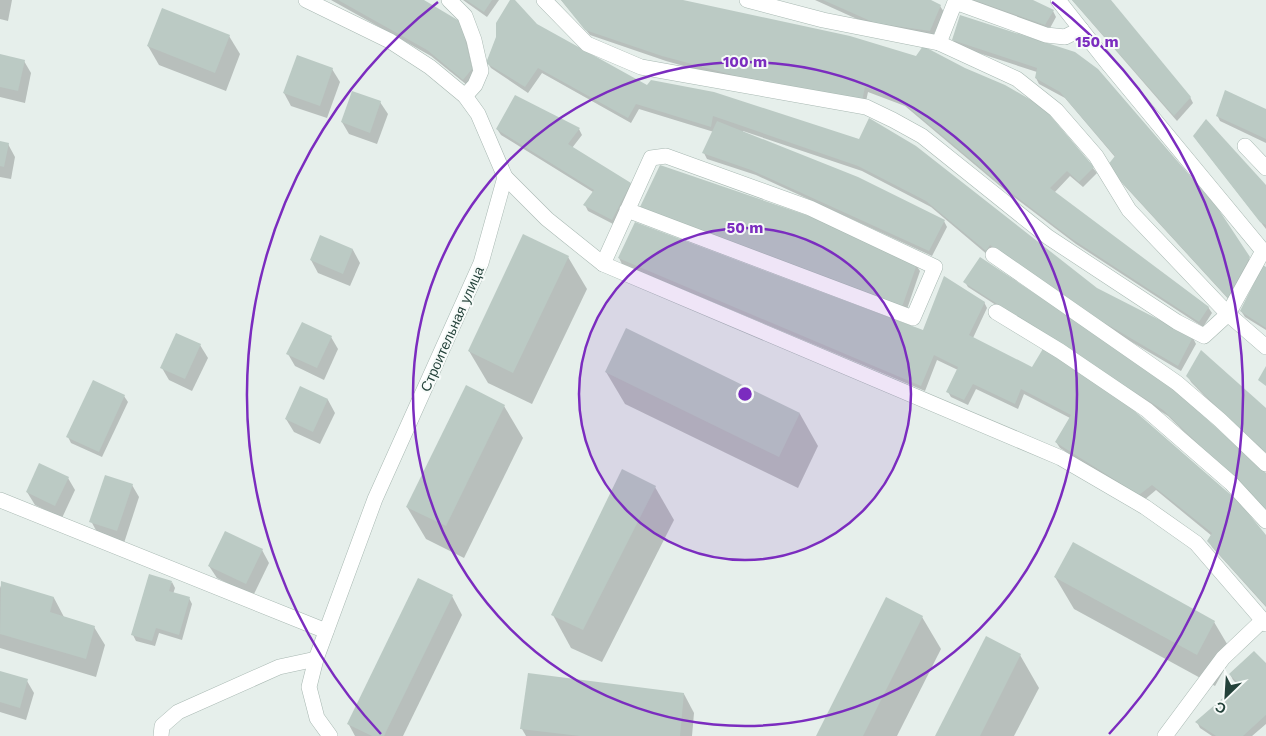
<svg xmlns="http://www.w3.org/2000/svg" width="1266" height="736" font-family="'Work Sans',sans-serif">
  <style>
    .shadow { fill: #0003 }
    .building { fill: #bbcac4 }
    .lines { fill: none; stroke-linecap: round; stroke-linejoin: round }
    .minor-casing { stroke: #a8b8b2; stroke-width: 16 }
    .minor { stroke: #fff; stroke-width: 15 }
    .ring { fill: none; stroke: #7b2cbf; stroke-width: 2.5 }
    .labels { text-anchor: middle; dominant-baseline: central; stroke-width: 4; stroke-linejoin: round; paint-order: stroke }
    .street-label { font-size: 14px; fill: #24423a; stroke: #f7fbf9 }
    .centre { fill: #7b2cbf; stroke: #f7fbf9; stroke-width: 2.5 }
    .ring-label { font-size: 15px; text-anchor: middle; font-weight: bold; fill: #7b2cbf; stroke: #f7fbf9; stroke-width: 4; stroke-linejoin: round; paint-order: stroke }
  </style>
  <rect width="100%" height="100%" fill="#e6efeb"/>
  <g class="shadow">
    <path d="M0,0H12L8,21L0,19Z"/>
    <path d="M331,0H421L464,30L474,76L467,85L431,56Z"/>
    <path d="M463,0H499L487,17Z"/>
    <path d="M511,0H513L536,25L647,87L859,140L1096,289L1193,338L1196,344L1181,371L1103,325L989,256L931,207L862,171L743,131V133L944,221L947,227L932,256L756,175L707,159L704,153L714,132L639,109L631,123L542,73L528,93L491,68L487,62Z"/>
    <path d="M561,0H677L1093,168L1097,173L1083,187L1070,176L1054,193L1208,307L1212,313L1203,327L1076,244L1006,191L905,106L868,92L865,106L748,84L666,61L590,35Z"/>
    <path d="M815,0H928L940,6L944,12L933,36L879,29Z"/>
    <path d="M965,0H1030L1053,11L1056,17L1049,30Z"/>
    <path d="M1072,0H1109L1190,97L1193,103L1177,121Z"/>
    <path d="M229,36L240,54L226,91L159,65L148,46Z"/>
    <path d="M953,40L1075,53L1249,258L1252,264L1232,303L1112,172L1115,157L1065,98L1039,84L1036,78L1037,72L957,46Z"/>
    <path d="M0,56L24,61L31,73L25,103L0,97Z"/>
    <path d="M332,69L340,82L327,118L291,106L284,93Z"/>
    <path d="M380,102L388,114L377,144L349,134L342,122Z"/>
    <path d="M1266,111V143L1220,121L1217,115Z"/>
    <path d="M497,129H579L582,135L572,148L631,184L634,190L615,225L588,211L585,205L593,192L501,135Z"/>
    <path d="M1194,136L1266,186V229L1198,142Z"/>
    <path d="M0,142L8,144L15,157L11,179L0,177Z"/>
    <path d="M645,212L916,265L920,271L906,312Z"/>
    <path d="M321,237L353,250L360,263L350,286L318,273L311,260Z"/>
    <path d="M568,257L587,289L532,404L488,383L469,351Z"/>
    <path d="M619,258L924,331L984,302L987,308L973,338L1266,537V607L1212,547L1209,541L1212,536L1156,490L1143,501L1060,448L1056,442L1070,418L1024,394L1018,409L976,389L968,405L951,397L948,392L958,370L937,360L925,391L622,264Z"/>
    <path d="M1266,268V330L1245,317L1241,311Z"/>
    <path d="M965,282L1266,474L1247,493L1168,416L968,287Z"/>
    <path d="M331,337L338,349L324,380L295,366L288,354Z"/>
    <path d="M200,345L208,358L192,391L169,380L162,368Z"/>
    <path d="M606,372L800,414L818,446L798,488L625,404Z"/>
    <path d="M1188,376L1266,410V453L1234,426L1191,382Z"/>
    <path d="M93,382L124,396L128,402L102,457L71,443L68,437Z"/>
    <path d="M301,388L328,400L335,413L320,444L294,432L286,419Z"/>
    <path d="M504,406L523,438L464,558L426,539L407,507Z"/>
    <path d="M68,478L75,490L62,518L35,505L27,492Z"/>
    <path d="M132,485L139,497L124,543L98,534L91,521Z"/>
    <path d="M655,487L674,520L602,662L571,648L553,615Z"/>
    <path d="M262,550L269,563L253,596L217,578L209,566Z"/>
    <path d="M1055,577L1214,622L1233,654L1215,686L1074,609Z"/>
    <path d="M172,582L175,588L173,594L189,598L192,604L182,640L159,633L155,646L136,641L133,635Z"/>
    <path d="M2,583L54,598L64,617L94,627L105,645L96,677L0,648V588Z"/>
    <path d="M452,596L462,615L403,736H355L348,723Z"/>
    <path d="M922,617L941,649L897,736H818Z"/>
    <path d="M1020,655L1039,688L1014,736H937Z"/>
    <path d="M1266,665V724L1252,736H1212L1200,728L1197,722L1239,686L1233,680L1230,674Z"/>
    <path d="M0,673L27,681L34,693L26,720L0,712Z"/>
    <path d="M684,694L694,713L692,736H526L522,729Z"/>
  </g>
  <g class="building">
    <path d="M338,0H424L461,22L472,69L463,80L427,50Z"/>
    <path d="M466,0H492L484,12Z"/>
    <path d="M510,0H515L537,24L647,85L651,80L714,92L859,139L869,118L916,146L1097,288L1193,337L1178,366L1098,319L990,245L986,251L926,201L858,166L713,116L711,127L636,104L628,118L538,68L525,87L486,63L496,37V23Z"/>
    <path d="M561,0H683L850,36L916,56L923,46L965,68L1005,85L1043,107L1094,167L1079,182L1067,171L1050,188L1209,307L1199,322L1072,239L1001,185L901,101L865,87L862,101L744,78L662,56L585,30Z"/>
    <path d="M823,0H931L941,5L930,31L875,23Z"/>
    <path d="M974,0H1033L1054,10L1045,25Z"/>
    <path d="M1072,0H1111L1191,97L1174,116Z"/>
    <path d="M162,8L230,35L215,73L147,46Z"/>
    <path d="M960,15L1075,52L1098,69L1217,207L1250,257L1228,298L1107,166L1115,156L1060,92L1035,78L1037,68L952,40Z"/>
    <path d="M0,54L25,60L18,91L0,87Z"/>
    <path d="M297,55L333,68L320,106L283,93Z"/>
    <path d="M1225,90L1266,109V139L1216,116Z"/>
    <path d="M352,91L381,101L370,133L341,122Z"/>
    <path d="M515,95L580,128L568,144L631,183L612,220L583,205L594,190L496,129Z"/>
    <path d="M1206,119L1266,185V225L1260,222L1193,136Z"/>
    <path d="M717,121L858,177L945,220L929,251L751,170L702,153Z"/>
    <path d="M0,141L9,143L4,167L0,166Z"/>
    <path d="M660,165L809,216L917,264L902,307L640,207Z"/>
    <path d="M635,222L923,330L944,276L985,302L969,335L1032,367L1044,347L1130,407L1239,502L1266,535V606L1207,541L1212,533L1152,485L1139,495L1055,442L1071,415L1021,389L1015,404L973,384L964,400L946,392L958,367L934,355L921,386L618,258Z"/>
    <path d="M523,234L569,256L513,373L468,351Z"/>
    <path d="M320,235L353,249L343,274L310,260Z"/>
    <path d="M980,257L1163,379L1266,473V515L1243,487L1163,410L963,282Z"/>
    <path d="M1263,265L1266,267V328L1240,311Z"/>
    <path d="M302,322L332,336L317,368L286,354Z"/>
    <path d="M626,328L800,413L779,457L605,372Z"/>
    <path d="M176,333L201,344L185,379L160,368Z"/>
    <path d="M1201,350L1266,408V452L1230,420L1186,376Z"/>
    <path d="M1266,366V386L1258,380Z"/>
    <path d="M93,380L125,395L99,452L66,437Z"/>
    <path d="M466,385L505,405L446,526L406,507Z"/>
    <path d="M300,386L328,399L313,432L285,419Z"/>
    <path d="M39,463L69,477L55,506L26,492Z"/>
    <path d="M622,469L656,486L583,630L551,615Z"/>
    <path d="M105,475L133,484L117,531L89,522Z"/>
    <path d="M225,531L263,549L246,584L208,566Z"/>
    <path d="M1073,542L1215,621L1197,655L1054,577Z"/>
    <path d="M149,574L172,581L169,591L190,597L179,635L156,628L152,641L131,635Z"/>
    <path d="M418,578L453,595L384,736H372L347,724Z"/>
    <path d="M1,581L54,597L50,612L95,626L86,659L0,634Z"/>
    <path d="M886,597L923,616L863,736H816Z"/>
    <path d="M986,636L1021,654L980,736H935Z"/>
    <path d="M1254,651L1266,663V715L1243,736H1216L1195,722L1239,684L1229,674Z"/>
    <path d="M0,671L28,679L20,708L0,702Z"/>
    <path d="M528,673L684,693L680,736H580L520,729Z"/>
  </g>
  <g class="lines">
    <defs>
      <g id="minor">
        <path d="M306,0L390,41L430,67L465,96L478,114L505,177L481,263L375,499L316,659L309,687L317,718L330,736"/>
        <path d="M449,0L465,16L474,40L481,71L475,85L465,96"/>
        <path d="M544,0L587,44L641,67L866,107L893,120L922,136L1048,237L1177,322L1204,336L1228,314L1129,210L1096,156L1056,110L1017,79L939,43L955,2L1046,35L1065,37L1081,29"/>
        <path d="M747,0L823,20L939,43"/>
        <path d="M1058,0L1110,66L1263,251L1228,314L1266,347"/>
        <path d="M1245,146L1266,168"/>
        <path d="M505,177L547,219L603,264L1061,458L1145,507L1196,543L1266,624"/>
        <path d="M993,255L1177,383L1220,420L1266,464"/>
        <path d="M603,264L651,158L666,156L810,208L935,267L913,318L627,210"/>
        <path d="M996,312L1060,351L1147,410L1231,483L1266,521"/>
        <path d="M0,500L326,631"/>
        <path d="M161,736L162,726L178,712L279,667L316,659"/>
        <path d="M1165,736L1223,658L1263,620"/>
      </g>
    </defs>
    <use href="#minor" class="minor-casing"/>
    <use href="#minor" class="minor"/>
  </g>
  <circle cx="745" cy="394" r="166" fill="#7b2cbf" fill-opacity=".12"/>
  <g class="ring">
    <circle cx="745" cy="394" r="166"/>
    <circle cx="745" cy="394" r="332"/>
    <path d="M381 734A498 498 0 0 1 438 2M1052 2A498 498 0 0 1 1109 734"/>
  </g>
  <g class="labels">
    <g class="street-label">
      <text transform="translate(452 329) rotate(-66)">Строительная улица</text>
    </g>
  </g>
  <circle cx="745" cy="394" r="8" class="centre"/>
  <g class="ring-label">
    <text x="1097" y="47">150 m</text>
    <text x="745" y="67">100 m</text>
    <text x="745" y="233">50 m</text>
  </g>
  <g transform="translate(1226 696) rotate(205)" stroke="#f7fbf9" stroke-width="4" paint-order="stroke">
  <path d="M0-4L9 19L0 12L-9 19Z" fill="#24423a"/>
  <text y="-8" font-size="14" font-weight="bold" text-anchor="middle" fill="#24423a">С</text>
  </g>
</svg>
